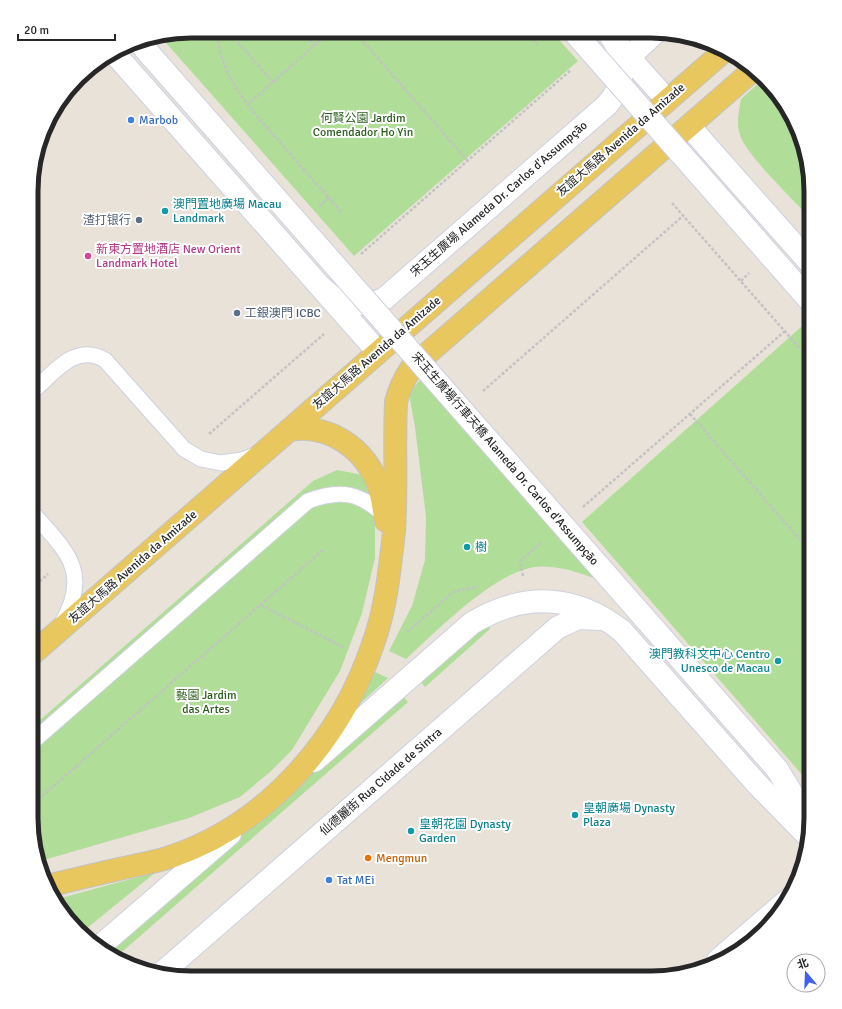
<svg xmlns="http://www.w3.org/2000/svg" width="842" height="1009" font-family="Signika,'Noto Sans SC',sans-serif">
  <style>
    .green { fill: #b0dd97 }
    .lines { fill: none; stroke-linecap: round; stroke-linejoin: round }
    .service-casing { stroke: #ced1df; stroke-width: 17 }
    .minor-casing { stroke: #ced1df; stroke-width: 24 }
    .secondary-casing { stroke: #ced1df; stroke-width: 24 }
    .primary-casing { stroke: #c3c3c3; stroke-width: 24 }
    .path { stroke: #c3c3c3; stroke-width: 2.5; stroke-dasharray: 3 2; stroke-linecap: butt }
    .service { stroke: #fff; stroke-width: 15 }
    .minor { stroke: #fff; stroke-width: 22 }
    .secondary { stroke: #fff; stroke-width: 22 }
    .primary { stroke: #e8c75e; stroke-width: 22 }
    .secondary-bridge-casing { stroke: #ced1df; stroke-width: 24; stroke-linecap: butt }
    .secondary-bridge { stroke: #fff; stroke-width: 22 }
    .shop-dot { fill: #3f7fe0; stroke: #fff; stroke-width: 1.5 }
    .culture-dot { fill: #0f9aa8; stroke: #fff; stroke-width: 1.5 }
    .service-dot { fill: #5c6f8a; stroke: #fff; stroke-width: 1.5 }
    .hotel-dot { fill: #d1479c; stroke: #fff; stroke-width: 1.5 }
    .food-dot { fill: #e8710a; stroke: #fff; stroke-width: 1.5 }
    .labels { text-anchor: middle; dominant-baseline: central; stroke-width: 4; stroke-linejoin: round; paint-order: stroke }
    .park-label { font-size: 12px; fill: #2b5e1c; stroke: #fff }
    .shop-label { font-size: 12px; fill: #366cbe; stroke: #fff; text-anchor: start }
    .street-label { font-size: 12px; fill: #272727; stroke: #fff }
    .culture-label { font-size: 12px; fill: #0d838f; stroke: #fff; text-anchor: start }
    .service-label { font-size: 12px; fill: #4e5e75; stroke: #fff; text-anchor: end }
    .hotel-label { font-size: 12px; fill: #b23c85; stroke: #fff; text-anchor: start }
    .food-label { font-size: 12px; fill: #c56008; stroke: #fff; text-anchor: start }
    .rim { fill: none; stroke: #272727; stroke-width: 5 }
  </style>
  <rect width="100%" height="100%" fill="#e9e2d9"/>
  <g class="green">
    <path d="M191,31L552,32L578,61L354,256L160,36Z"/>
    <path d="M761,81L789,111L805,150L811,191V219C795,201 746,155 740,135C736,124 739,110 741,99Z"/>
    <path d="M801,327L811,339V785L582,522Z"/>
    <path d="M426,372L605,582C583,574 558,564 534,567C492,574 437,631 406,659L389,651L412,606L425,560L426,517L415,427L409,394Z"/>
    <path d="M337,470L363,475L375,520V558L362,613L340,671L292,750L270,772L240,797L189,818L37,862L31,818V728L313,481Z"/>
    <path d="M483,623L489,624L490,629L425,687L418,678Z"/>
    <path d="M375,672L388,678L353,710L350,707Z"/>
    <path d="M400,693L408,702L115,958L107,953Z"/>
    <path d="M156,872L81,933L54,900Z"/>
  </g>
  <g class="lines">
    <defs>
      <g id="service">
        <path d="M32,392C53,374 75,342 105,360L184,449L201,459L221,463L242,460L255,455"/>
        <path d="M32,512C65,550 92,571 62,623"/>
        <path d="M31,743L308,501C340,489 360,492 385,516"/>
      </g>
      <g id="minor">
        <path d="M617,44L667,100"/>
        <path d="M115,54L378,352"/>
        <path d="M629,57L656,32"/>
        <path d="M689,126L811,264"/>
        <path d="M322,288C339,305 361,308 384,299L607,105C625,84 627,59 610,35"/>
        <path d="M314,761L472,623C524,592 575,594 622,631L757,784L808,836"/>
        <path d="M99,947L230,834"/>
        <path d="M718,960L789,899"/>
        <path d="M163,972L557,628L578,618L600,619"/>
      </g>
      <path id="secondary" d="M777,769L811,825"/>
      <g id="primary">
        <path d="M289,430C328,423 365,448 378,485C383,496 383,509 386,521"/>
        <path d="M31,655L723,52"/>
        <path d="M47,886C76,879 105,872 133,866C146,863 160,861 173,856C269,823 341,739 373,644C386,609 390,568 394,531C397,488 394,445 396,402C399,389 404,379 412,367L752,71"/>
      </g>
    </defs>
    <use href="#service" class="service-casing"/>
    <use href="#minor" class="minor-casing"/>
    <use href="#secondary" class="secondary-casing"/>
    <use href="#primary" class="primary-casing"/>
    <g class="path">
      <path d="M217,31C220,80 255,113 285,148C304,170 323,191 342,213"/>
      <path d="M228,31L273,82"/>
      <path d="M306,31L314,46"/>
      <path d="M354,31L467,160"/>
      <path d="M526,32L537,44"/>
      <path d="M247,105L331,31"/>
      <path d="M672,203L811,361"/>
      <path d="M319,206L329,198"/>
      <path d="M361,254L571,70"/>
      <path d="M741,281L749,273"/>
      <path d="M483,391L683,216"/>
      <path d="M690,414L811,552"/>
      <path d="M209,434L324,334"/>
      <path d="M583,507L785,331"/>
      <path d="M523,576L520,561L541,543"/>
      <path d="M32,588L48,574"/>
      <path d="M261,605L343,647"/>
      <path d="M407,632L455,591L477,587"/>
      <path d="M806,758L811,764"/>
      <path d="M31,806L323,550"/>
    </g>
    <use href="#service" class="service"/>
    <use href="#minor" class="minor"/>
    <use href="#secondary" class="secondary"/>
    <use href="#primary" class="primary"/>
    <defs>
      <g id="secondary-bridge">
        <path d="M574,32L811,302"/>
        <path d="M138,41L777,769"/>
      </g>
    </defs>
    <use href="#secondary-bridge" class="secondary-bridge-casing"/>
    <use href="#secondary-bridge" class="secondary-bridge"/>
  </g>
  <g class="shop-dot">
    <circle cx="131" cy="120" r="4"/>
    <circle cx="329" cy="880" r="4"/>
  </g>
  <g class="culture-dot">
    <circle cx="165" cy="211" r="4"/>
    <circle cx="467" cy="547" r="4"/>
    <circle cx="778" cy="661" r="4"/>
    <circle cx="575" cy="815" r="4"/>
    <circle cx="411" cy="831" r="4"/>
  </g>
  <g class="service-dot">
    <circle cx="139" cy="220" r="4"/>
    <circle cx="237" cy="313" r="4"/>
  </g>
  <circle class="hotel-dot" cx="88" cy="256" r="4"/>
  <circle class="food-dot" cx="368" cy="858" r="4"/>
  <g class="labels">
    <g class="park-label">
      <text x="363" y="118">何賢公園 Jardim<tspan x="363" dy="14">Comendador Ho Yin</tspan></text>
      <text x="206" y="695">藝園 Jardim<tspan x="206" dy="14">das Artes</tspan></text>
    </g>
    <g class="shop-label">
      <text x="139" y="120">Marbob</text>
      <text x="337" y="880">Tat MEi</text>
    </g>
    <g class="street-label">
      <text transform="translate(621 140) rotate(-41)">友誼大馬路 Avenida da Amizade</text>
      <text transform="translate(499 199) rotate(-41)">宋玉生廣場 Alameda Dr. Carlos d'Assumpção</text>
      <text transform="translate(377 353) rotate(-41)">友誼大馬路 Avenida da Amizade</text>
      <text transform="translate(505 459) rotate(49)">宋玉生廣場行車天橋 Alameda Dr. Carlos d'Assumpção</text>
      <text transform="translate(133 567) rotate(-41)">友誼大馬路 Avenida da Amizade</text>
      <text transform="translate(381 782) rotate(-41)">仙德麗街 Rua Cidade de Sintra</text>
    </g>
    <g class="culture-label">
      <text x="173" y="204">澳門置地廣場 Macau<tspan x="173" dy="14">Landmark</tspan></text>
      <text x="475" y="547">樹</text>
      <text x="770" y="654" text-anchor="end">澳門教科文中心 Centro<tspan x="770" dy="14">Unesco de Macau</tspan></text>
      <text x="583" y="808">皇朝廣場 Dynasty<tspan x="583" dy="14">Plaza</tspan></text>
      <text x="419" y="824">皇朝花園 Dynasty<tspan x="419" dy="14">Garden</tspan></text>
    </g>
    <g class="service-label">
      <text x="131" y="220">渣打银行</text>
      <text x="245" y="313" text-anchor="start">工銀澳門 ICBC</text>
    </g>
    <g class="hotel-label">
      <text x="96" y="249">新東方置地酒店 New Orient<tspan x="96" dy="14">Landmark Hotel</tspan></text>
    </g>
    <g class="food-label">
      <text x="376" y="858">Mengmun</text>
    </g>
  </g>
  <path d="M0 0H842V1009H0ZM191 38H651A153 153 0 0 1 804 191V818A153 153 0 0 1 651 971H191A153 153 0 0 1 38 818V191A153 153 0 0 1 191 38Z" fill="#fff" fill-rule="evenodd"/>
  <path class="rim" d="M191 38H651A153 153 0 0 1 804 191V818A153 153 0 0 1 651 971H191A153 153 0 0 1 38 818V191A153 153 0 0 1 191 38Z"/>
  <g transform="translate(806 973) rotate(341)"><circle r="19" fill="#ffffff" stroke="#a9a9a9"/>
  <path d="M0-3L7 15L0 10L-7 15Z" fill="#3f61ef"/>
  <text y="-6" font-size="11" font-weight="bold" text-anchor="middle" fill="#272727">北</text>
  </g>
  <path d="M18 34v6h97v-6" fill="none" stroke="#272727" stroke-width="2"/>
  <text x="24" y="34" font-size="12" fill="#272727" stroke="#ffffff" stroke-width="3" paint-order="stroke">20 m</text>
</svg>
